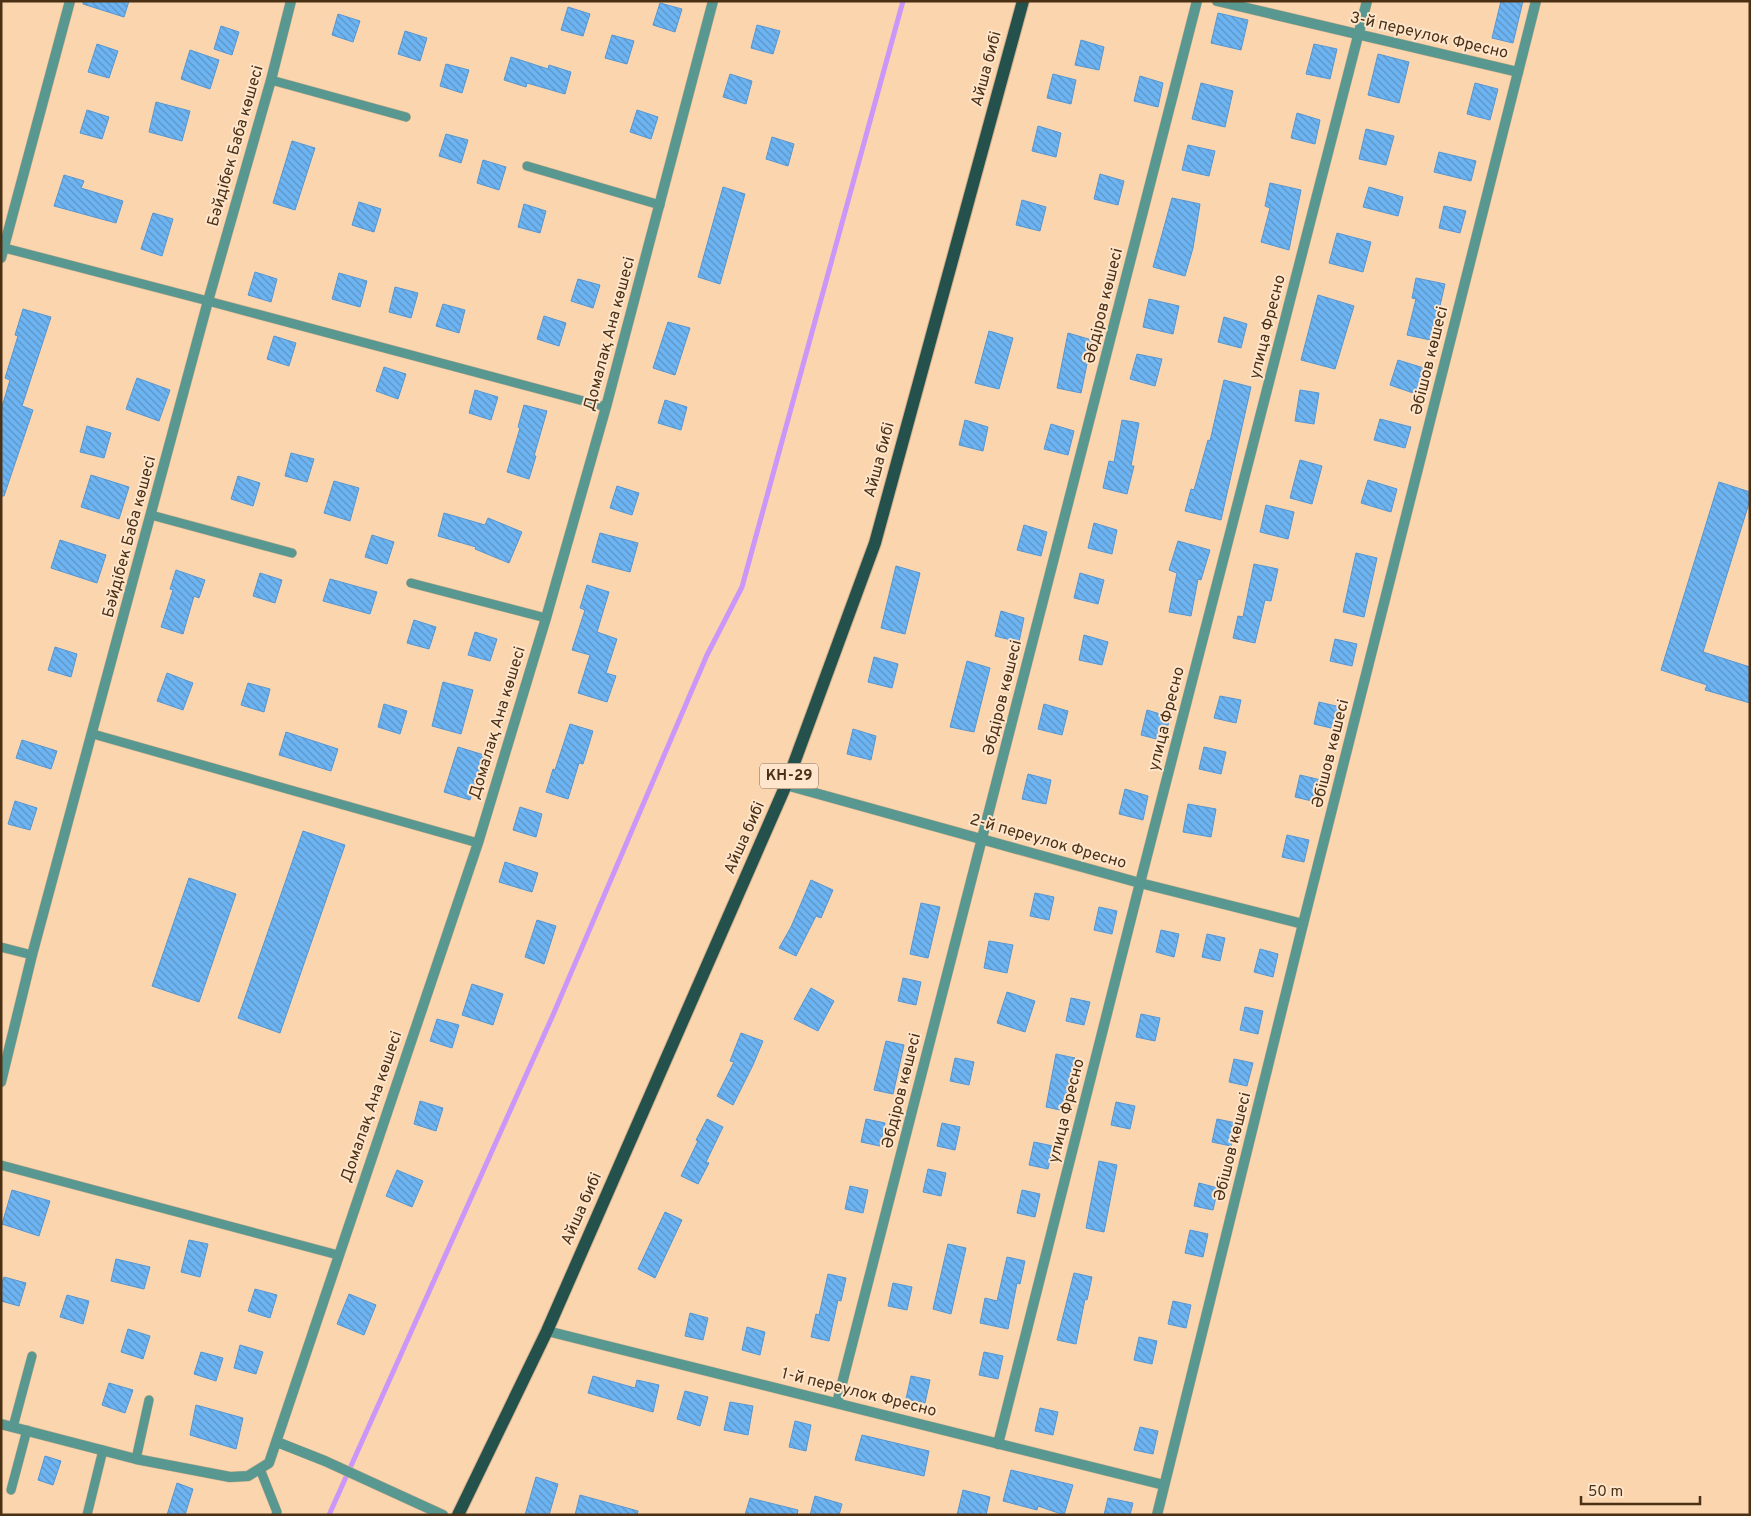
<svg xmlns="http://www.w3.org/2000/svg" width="1751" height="1516" font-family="Overpass,sans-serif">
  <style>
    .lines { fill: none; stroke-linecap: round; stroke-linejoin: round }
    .stream { stroke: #ca96f8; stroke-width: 5 }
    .building { fill: url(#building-back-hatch); stroke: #5696d1 }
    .lane-casing { stroke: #d3b18c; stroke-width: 10 }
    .street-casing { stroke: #d3b18c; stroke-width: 11 }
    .primary-casing { stroke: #d3b18c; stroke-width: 14 }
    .lane { stroke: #599891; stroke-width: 9 }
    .street { stroke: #599891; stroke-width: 10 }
    .primary { stroke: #25514d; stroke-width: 12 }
    .labels { text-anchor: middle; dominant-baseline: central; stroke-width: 4; stroke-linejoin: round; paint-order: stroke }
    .shield { fill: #fee5cb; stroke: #80674c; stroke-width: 1 }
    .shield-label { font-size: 15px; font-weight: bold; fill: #4a3115 }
    .street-label { font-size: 16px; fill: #4a3115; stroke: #fee5cb }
  </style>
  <defs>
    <pattern id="building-back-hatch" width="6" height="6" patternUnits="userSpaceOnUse" patternTransform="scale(1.25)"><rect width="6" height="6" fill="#6db4f3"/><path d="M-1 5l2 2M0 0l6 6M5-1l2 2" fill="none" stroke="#5c93c4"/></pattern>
  </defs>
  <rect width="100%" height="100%" fill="#fad5ae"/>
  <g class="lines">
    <path class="stream" d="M329,1515L553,1015L707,655L742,587L903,1"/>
  </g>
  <g class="building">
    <path d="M83,1H129L124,17L83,4Z"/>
    <path d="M1501,1H1523L1513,43L1492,38Z"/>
    <path d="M660,3L682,9L675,32L653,25Z"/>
    <path d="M568,7L590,14L583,36L561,30Z"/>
    <path d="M1218,13L1248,20L1241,50L1211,43Z"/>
    <path d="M338,14L360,21L353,42L332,35Z"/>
    <path d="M757,25L780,31L773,54L751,48Z"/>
    <path d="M221,26L239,32L232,55L214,49Z"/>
    <path d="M405,31L427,38L420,61L398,54Z"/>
    <path d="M612,35L634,41L627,64L605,58Z"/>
    <path d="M1081,40L1104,47L1099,70L1075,65Z"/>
    <path d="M97,44L118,51L109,78L88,72Z"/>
    <path d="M1314,44L1337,49L1330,79L1306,74Z"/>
    <path d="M190,50L219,60L210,89L181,79Z"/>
    <path d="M1378,54L1409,62L1399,103L1368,95Z"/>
    <path d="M511,57L548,69L549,65L571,72L565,94L527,83L526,87L504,80Z"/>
    <path d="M446,64L469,70L462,93L440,86Z"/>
    <path d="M730,74L752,81L746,104L723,97Z"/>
    <path d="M1053,74L1076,80L1071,104L1047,98Z"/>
    <path d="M1140,76L1163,83L1158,107L1134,101Z"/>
    <path d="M1201,83L1233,91L1225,127L1192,119Z"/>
    <path d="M1475,83L1498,89L1490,120L1467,114Z"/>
    <path d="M156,102L190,111L182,141L149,132Z"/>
    <path d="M87,110L109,117L102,139L80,133Z"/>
    <path d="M637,110L658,117L651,139L630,132Z"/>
    <path d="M1297,113L1320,120L1315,144L1291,138Z"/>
    <path d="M1038,126L1061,133L1056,157L1032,151Z"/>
    <path d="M1366,129L1394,136L1386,165L1359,159Z"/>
    <path d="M446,134L468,140L461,163L439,156Z"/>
    <path d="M772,137L794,144L788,166L766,159Z"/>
    <path d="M292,141L315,148L295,210L273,203Z"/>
    <path d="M1188,145L1215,151L1209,176L1182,170Z"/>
    <path d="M1439,152L1476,161L1471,181L1434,172Z"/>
    <path d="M483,160L506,167L499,190L477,183Z"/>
    <path d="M1100,174L1124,181L1118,205L1094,199Z"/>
    <path d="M64,175L84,181L81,188L123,201L116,223L54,206Z"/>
    <path d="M1270,183L1301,190L1289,250L1261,242L1270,208L1265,206Z"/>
    <path d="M723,187L745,194L720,284L698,277Z"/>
    <path d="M1369,187L1403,197L1398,216L1363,207Z"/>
    <path d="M1172,198L1200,204L1193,248L1185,276L1153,267Z"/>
    <path d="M1022,200L1046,207L1040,231L1016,225Z"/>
    <path d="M359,202L381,209L374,232L352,225Z"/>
    <path d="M524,204L546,211L540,233L518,227Z"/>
    <path d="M1444,206L1466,211L1460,233L1439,228Z"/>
    <path d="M153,213L173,219L162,256L141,249Z"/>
    <path d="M1337,233L1371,242L1363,272L1329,263Z"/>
    <path d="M255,272L277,279L271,302L248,295Z"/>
    <path d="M339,273L367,281L360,307L332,299Z"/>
    <path d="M1416,278L1445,284L1439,310L1442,311L1435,341L1407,335L1416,299L1412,298Z"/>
    <path d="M578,279L600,285L593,308L571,301Z"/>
    <path d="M395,287L418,293L411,318L389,312Z"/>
    <path d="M1318,295L1354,306L1335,369L1301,360Z"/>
    <path d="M1149,299L1179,306L1173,334L1143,327Z"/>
    <path d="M443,304L465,310L459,333L436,326Z"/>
    <path d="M23,309L51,317L22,406L33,410L4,496H1V410L10,380L5,378L18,336L15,335Z"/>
    <path d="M544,316L566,323L559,346L537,339Z"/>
    <path d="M1224,317L1247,324L1241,348L1218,342Z"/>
    <path d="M668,322L690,328L675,375L653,368Z"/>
    <path d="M989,331L1013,338L999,389L975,383Z"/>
    <path d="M1068,333L1092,340L1081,393L1057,388Z"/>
    <path d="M274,336L296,343L289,366L267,359Z"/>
    <path d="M1137,354L1162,359L1155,386L1130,379Z"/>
    <path d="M1398,360L1427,369L1419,395L1390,385Z"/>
    <path d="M384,367L406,374L398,399L376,391Z"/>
    <path d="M137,378L170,390L159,421L126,409Z"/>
    <path d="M1224,380L1251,387L1221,520L1185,511L1191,489L1194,490L1208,440L1210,441Z"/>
    <path d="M475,390L498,397L491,420L469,413Z"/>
    <path d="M1300,390L1319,393L1314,424L1295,421Z"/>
    <path d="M665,400L687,407L681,430L658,423Z"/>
    <path d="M524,405L547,411L534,456H536L529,479L507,472L520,428L518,427Z"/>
    <path d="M1380,419L1411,427L1405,448L1374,440Z"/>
    <path d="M965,420L988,427L983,451L959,445Z"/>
    <path d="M1122,420L1139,423L1131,466H1134L1127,494L1103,488L1109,461L1114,462Z"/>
    <path d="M1051,424L1074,431L1068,455L1044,449Z"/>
    <path d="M87,426L111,433L104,458L80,452Z"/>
    <path d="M291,453L314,459L307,482L285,476Z"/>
    <path d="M1300,460L1322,466L1312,504L1290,498Z"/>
    <path d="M91,475L129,487L119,519L81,507Z"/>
    <path d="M238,476L260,483L253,506L231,499Z"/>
    <path d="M1368,480L1397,489L1391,512L1361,503Z"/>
    <path d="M334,481L359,488L350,521L324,513Z"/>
    <path d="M1719,482L1750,492V500L1703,652L1750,667V703L1705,690L1707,685L1661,670Z"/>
    <path d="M617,486L639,493L632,515L610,508Z"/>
    <path d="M1266,505L1294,512L1288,539L1260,532Z"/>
    <path d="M444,513L485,525L488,518L522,532L509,563L475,549L476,547L438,536Z"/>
    <path d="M1094,523L1117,530L1112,554L1088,548Z"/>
    <path d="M1024,525L1047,532L1041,556L1017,550Z"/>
    <path d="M600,533L638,543L630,572L592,562Z"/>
    <path d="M372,535L394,542L387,564L365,557Z"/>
    <path d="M60,540L106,555L97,583L51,568Z"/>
    <path d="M1178,541L1210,550L1201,580L1198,579L1191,616L1169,612L1177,573L1169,570Z"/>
    <path d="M1356,553L1377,558L1364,617L1343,612Z"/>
    <path d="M1254,564L1278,569L1271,601L1265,600L1255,643L1233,638L1238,616L1243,617Z"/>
    <path d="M896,566L920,573L905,634L881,628Z"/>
    <path d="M176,570L205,580L199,598L194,596L183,634L161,627L173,590L170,589Z"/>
    <path d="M260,573L282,580L275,603L253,596Z"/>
    <path d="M1080,573L1104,580L1098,604L1074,598Z"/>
    <path d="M330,579L377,592L370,614L323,601Z"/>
    <path d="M587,585L609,592L597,632L617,639L606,673L616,676L607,702L578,693L590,655L572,650L585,610L580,608Z"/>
    <path d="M1001,611L1024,618L1019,642L995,636Z"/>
    <path d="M414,620L436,627L429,649L407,643Z"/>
    <path d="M475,632L497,639L490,661L468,655Z"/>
    <path d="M1084,635L1108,642L1102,665L1079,660Z"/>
    <path d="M1335,639L1357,644L1352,666L1330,661Z"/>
    <path d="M55,647L77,654L71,677L48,670Z"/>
    <path d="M874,657L898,664L892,688L868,682Z"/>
    <path d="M967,661L990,668L974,732L950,727Z"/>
    <path d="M167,673L193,683L183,710L157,701Z"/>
    <path d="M443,682L473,690L461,734L432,726Z"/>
    <path d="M248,683L270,689L264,712L241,705Z"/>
    <path d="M1220,696L1241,700L1236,723L1214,718Z"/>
    <path d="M1319,702L1340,707L1335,729L1314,724Z"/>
    <path d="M384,704L407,711L400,734L378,727Z"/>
    <path d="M1044,704L1068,711L1062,735L1038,729Z"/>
    <path d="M1147,710L1170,717L1164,741L1141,735Z"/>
    <path d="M570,724L593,731L583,764L579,763L568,799L546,792L553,769L555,770Z"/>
    <path d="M853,729L876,736L871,760L847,754Z"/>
    <path d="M286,732L338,749L331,771L279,755Z"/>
    <path d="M22,740L57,751L51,769L16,758Z"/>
    <path d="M458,747L484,755L470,800L444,792Z"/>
    <path d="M1204,747L1226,752L1221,774L1199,769Z"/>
    <path d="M1028,774L1051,780L1046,804L1022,799Z"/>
    <path d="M1300,775L1321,780L1316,802L1295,797Z"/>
    <path d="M1125,789L1148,796L1143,820L1119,814Z"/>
    <path d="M15,801L37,808L30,830L8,824Z"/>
    <path d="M1188,804L1216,809L1211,837L1183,832Z"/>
    <path d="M520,807L542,814L536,837L513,830Z"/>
    <path d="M303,831L345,845L280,1033L238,1018Z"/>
    <path d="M1287,835L1309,840L1304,862L1282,857Z"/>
    <path d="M505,862L538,873L532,892L499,882Z"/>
    <path d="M189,878L236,894L199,1002L152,986Z"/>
    <path d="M811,880L833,890L821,918L816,916L796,956L779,948L791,927Z"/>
    <path d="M1035,893L1054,897L1049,920L1030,916Z"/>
    <path d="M921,903L940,907L928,958L910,954Z"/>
    <path d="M1099,907L1117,911L1112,934L1094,930Z"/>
    <path d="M537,920L556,926L544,964L525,957Z"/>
    <path d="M1161,930L1179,934L1174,957L1156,952Z"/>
    <path d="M1207,934L1225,938L1220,961L1202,957Z"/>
    <path d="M989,941L1013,945L1007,973L984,968Z"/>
    <path d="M1260,949L1278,954L1273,977L1254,972Z"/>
    <path d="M903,978L921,982L916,1005L898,1001Z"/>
    <path d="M472,984L503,994L493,1025L462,1015Z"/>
    <path d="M811,988L834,1001L818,1031L794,1019Z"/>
    <path d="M1007,992L1035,1001L1025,1032L997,1023Z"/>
    <path d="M1071,998L1090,1002L1084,1025L1066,1021Z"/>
    <path d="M1245,1007L1263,1011L1258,1034L1240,1030Z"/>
    <path d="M1141,1014L1160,1018L1155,1041L1136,1037Z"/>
    <path d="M437,1019L459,1025L452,1048L430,1041Z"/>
    <path d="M741,1033L763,1041L753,1065L733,1105L717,1096L734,1062L730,1061Z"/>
    <path d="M886,1041L904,1045L893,1094L874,1090Z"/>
    <path d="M1056,1054L1075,1058L1065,1111L1046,1107Z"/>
    <path d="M955,1058L974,1062L969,1085L950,1081Z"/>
    <path d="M1234,1059L1253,1063L1247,1086L1229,1082Z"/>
    <path d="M420,1101L443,1108L436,1131L414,1124Z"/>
    <path d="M1116,1102L1135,1106L1130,1129L1111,1125Z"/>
    <path d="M707,1119L723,1127L706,1162L709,1163L698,1184L681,1176L698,1141L696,1140Z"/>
    <path d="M866,1119L885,1123L880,1146L861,1142Z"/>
    <path d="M1217,1119L1236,1123L1231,1146L1212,1142Z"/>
    <path d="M942,1123L960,1127L955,1150L937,1146Z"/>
    <path d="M1034,1142L1053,1146L1048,1169L1029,1165Z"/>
    <path d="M1099,1161L1117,1165L1104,1232L1086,1228Z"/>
    <path d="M928,1169L946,1173L941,1196L923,1192Z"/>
    <path d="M397,1170L423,1181L412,1207L386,1196Z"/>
    <path d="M1199,1183L1218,1188L1213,1210L1194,1206Z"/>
    <path d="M850,1186L868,1190L863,1213L845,1209Z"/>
    <path d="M12,1190L50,1201L39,1236L2,1224Z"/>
    <path d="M1022,1190L1040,1194L1035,1217L1017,1213Z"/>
    <path d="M665,1212L682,1220L655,1278L638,1269Z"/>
    <path d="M1190,1230L1208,1234L1203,1257L1185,1253Z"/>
    <path d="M189,1240L208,1244L200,1277L181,1272Z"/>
    <path d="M948,1244L966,1248L951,1314L933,1309Z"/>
    <path d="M1007,1257L1025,1261L1020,1284L1017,1283L1008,1329L980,1323L985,1298L997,1301Z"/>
    <path d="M116,1259L150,1267L144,1289L111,1281Z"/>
    <path d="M1074,1273L1092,1277L1087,1300L1085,1299L1076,1344L1057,1340Z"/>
    <path d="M828,1274L846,1278L841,1301L838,1300L829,1341L811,1337L816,1314L819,1315Z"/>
    <path d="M4,1277L26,1283L19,1306L1,1301V1284Z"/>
    <path d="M893,1283L912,1287L907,1310L888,1306Z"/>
    <path d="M255,1289L277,1295L270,1318L248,1311Z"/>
    <path d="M349,1294L376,1305L364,1335L337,1324Z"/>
    <path d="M67,1295L89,1301L83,1324L60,1317Z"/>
    <path d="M1173,1301L1191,1305L1186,1328L1168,1324Z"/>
    <path d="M690,1313L708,1318L703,1340L685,1336Z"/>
    <path d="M747,1327L765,1332L760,1355L742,1350Z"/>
    <path d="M128,1329L150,1336L143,1359L121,1352Z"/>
    <path d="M1139,1337L1157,1341L1152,1364L1134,1360Z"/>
    <path d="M240,1345L263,1352L256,1374L234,1368Z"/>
    <path d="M201,1352L223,1358L216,1381L194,1374Z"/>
    <path d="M984,1352L1003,1356L998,1379L979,1375Z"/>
    <path d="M593,1376L635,1388L637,1380L659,1385L653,1412L588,1393Z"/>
    <path d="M911,1376L930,1380L925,1403L906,1399Z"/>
    <path d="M109,1383L133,1390L125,1413L102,1405Z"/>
    <path d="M685,1391L708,1397L700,1426L677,1419Z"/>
    <path d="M730,1402L753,1406L748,1435L724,1430Z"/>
    <path d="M196,1405L243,1418L236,1449L190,1435Z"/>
    <path d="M1040,1408L1058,1412L1053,1435L1035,1431Z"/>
    <path d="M795,1421L811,1425L806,1451L789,1447Z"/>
    <path d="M1140,1427L1158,1431L1153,1454L1134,1450Z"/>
    <path d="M862,1435L929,1451L924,1476L855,1460Z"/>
    <path d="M45,1456L61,1461L53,1485L38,1480Z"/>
    <path d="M1011,1470L1073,1485L1064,1515L1038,1506L1037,1510L1003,1501Z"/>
    <path d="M536,1477L558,1484L549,1515H525Z"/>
    <path d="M177,1483L193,1489L185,1515H167Z"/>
    <path d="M963,1490L990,1497L986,1515H957Z"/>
    <path d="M580,1495L638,1511L637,1515H575Z"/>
    <path d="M815,1496L842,1504L839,1515H810Z"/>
    <path d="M750,1498L798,1510L797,1515H745Z"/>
    <path d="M1108,1498L1133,1503L1130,1515H1104Z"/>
  </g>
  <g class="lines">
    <defs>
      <g id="lane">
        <path d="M271,80L406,117"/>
        <path d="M527,166L660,205"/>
        <path d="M1,247L208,301L606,407"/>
        <path d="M151,515L292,553"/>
        <path d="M411,583L546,618"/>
        <path d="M93,734L478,843"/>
        <path d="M1,947L32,955"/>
        <path d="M1,1165L338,1255"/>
        <path d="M13,1427L32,1356"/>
        <path d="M136,1459L149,1400"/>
        <path d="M260,1469L277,1512L276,1515"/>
        <path d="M11,1490L27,1430"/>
        <path d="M87,1515L103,1450"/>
      </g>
      <g id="street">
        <path d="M1217,1L1518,72"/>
        <path d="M1,258L70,1"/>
        <path d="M786,785L1140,883L1303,924"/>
        <path d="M1,1082L32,955L208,301L271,80L291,1"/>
        <path d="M547,1331L1164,1485"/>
        <path d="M837,1403L1197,1"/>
        <path d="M1,1424L136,1459L230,1477L248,1476L269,1463L478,843L546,618L606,407L713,1"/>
        <path d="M277,1442L325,1461L443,1515"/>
        <path d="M998,1444L1140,883L1367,1"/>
        <path d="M1157,1515L1303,924L1536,1"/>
      </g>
      <path id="primary" d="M458,1515L547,1331L786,785L875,543L1023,1"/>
    </defs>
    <use href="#lane" class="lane-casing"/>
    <use href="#street" class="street-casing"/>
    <use href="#primary" class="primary-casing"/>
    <use href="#lane" class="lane"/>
    <use href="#street" class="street"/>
    <use href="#primary" class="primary"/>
  </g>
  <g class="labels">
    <rect class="shield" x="760" y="763.5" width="58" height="25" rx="4"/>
    <g class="shield-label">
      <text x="789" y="776">КН-29</text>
    </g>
    <g class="street-label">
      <text transform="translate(1429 36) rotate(13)">3-й переулок Фресно</text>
      <text transform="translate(987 69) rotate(-75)">Айша бибі</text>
      <text transform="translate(236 146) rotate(-74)">Бәйдібек Баба көшесі</text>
      <text transform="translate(1104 306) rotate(-76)">Әбдіров көшесі</text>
      <text transform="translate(1268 327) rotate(-76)">улица Фресно</text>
      <text transform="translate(610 334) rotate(-75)">Домалақ Ана көшесі</text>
      <text transform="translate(1430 361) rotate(-76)">Әбішов көшесі</text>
      <text transform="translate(880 460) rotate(-75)">Айша бибі</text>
      <text transform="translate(130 537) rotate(-75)">Бәйдібек Баба көшесі</text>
      <text transform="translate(1003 698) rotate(-76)">Әбдіров көшесі</text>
      <text transform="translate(1167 719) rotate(-76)">улица Фресно</text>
      <text transform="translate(498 723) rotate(-73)">Домалақ Ана көшесі</text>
      <text transform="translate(1331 754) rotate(-76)">Әбішов көшесі</text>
      <text transform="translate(745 838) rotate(-66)">Айша бибі</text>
      <text transform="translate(1048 842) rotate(16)">2-й переулок Фресно</text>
      <text transform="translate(902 1091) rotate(-76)">Әбдіров көшесі</text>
      <text transform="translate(372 1107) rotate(-71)">Домалақ Ана көшесі</text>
      <text transform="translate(1067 1111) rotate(-76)">улица Фресно</text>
      <text transform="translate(1233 1147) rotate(-76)">Әбішов көшесі</text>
      <text transform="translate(582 1209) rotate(-66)">Айша бибі</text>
      <text transform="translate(859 1393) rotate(14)">1-й переулок Фресно</text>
    </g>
  </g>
  <rect width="1751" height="1516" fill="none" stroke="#4a3115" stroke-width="5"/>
  <path d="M1581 1496v8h119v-8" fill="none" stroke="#4a3115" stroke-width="2.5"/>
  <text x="1588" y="1496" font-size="15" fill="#4a3115" stroke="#fee5cb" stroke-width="4" paint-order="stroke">50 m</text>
</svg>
